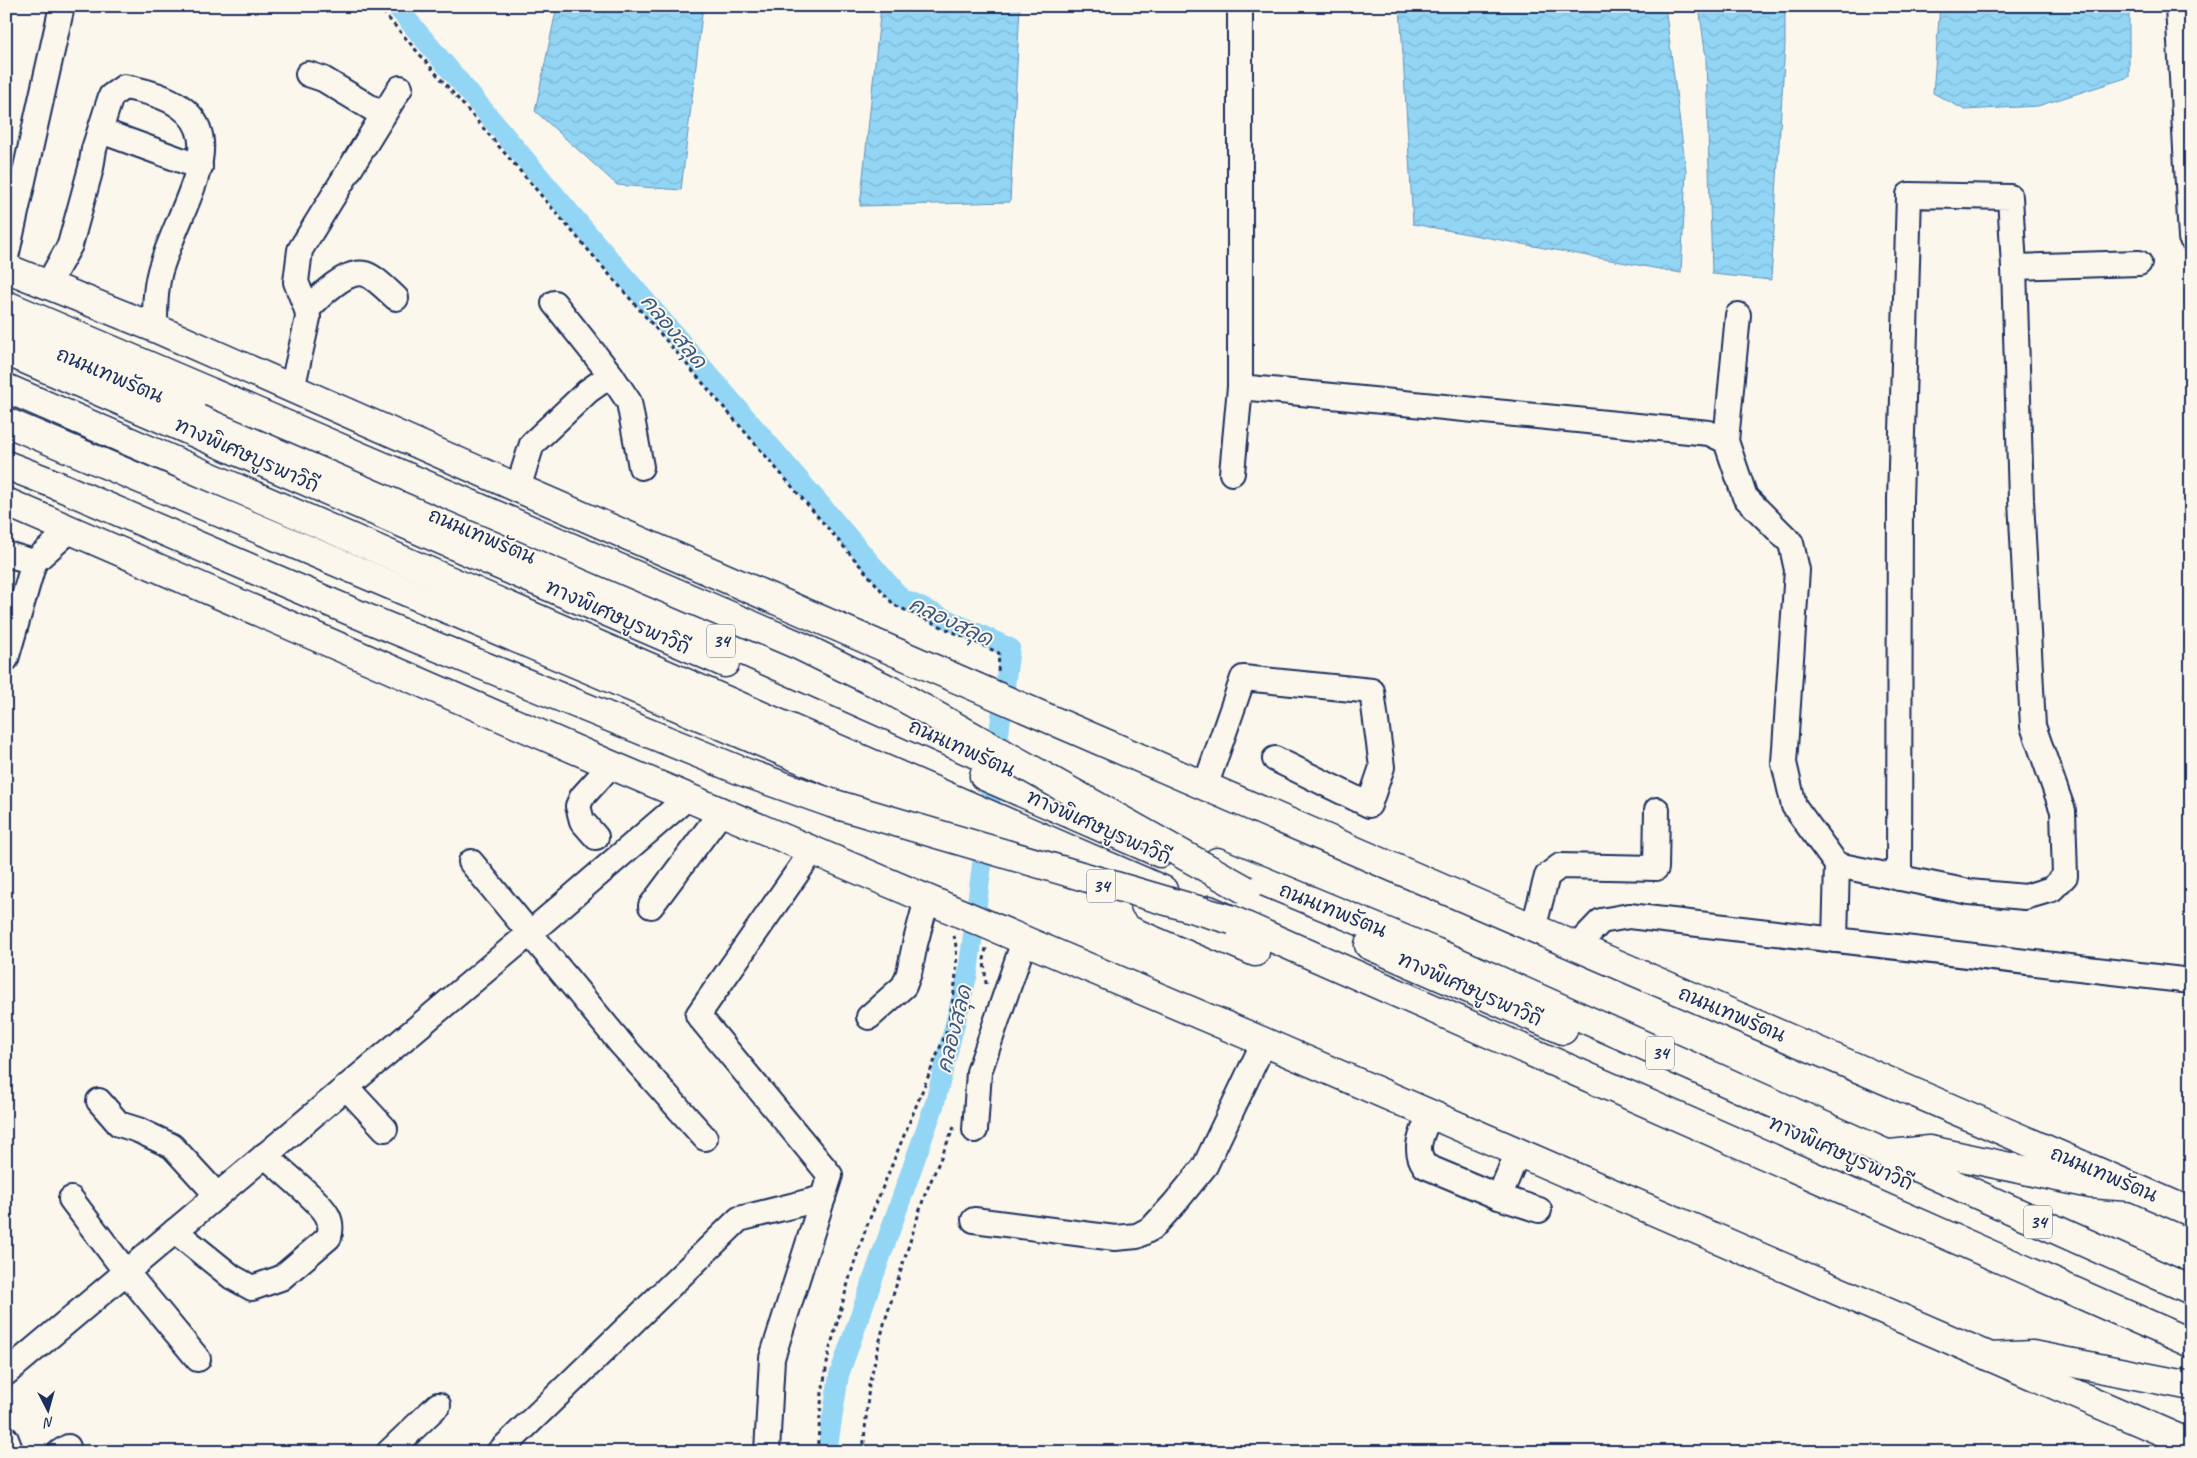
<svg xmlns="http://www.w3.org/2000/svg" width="2197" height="1458" font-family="Caveat,'Playpen Sans Thai',sans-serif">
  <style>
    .water { fill: url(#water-waves); stroke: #6393b9 }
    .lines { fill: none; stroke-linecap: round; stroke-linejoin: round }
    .canal { stroke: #93d5f5; stroke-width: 20 }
    .minor-casing { stroke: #1b2f5e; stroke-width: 28 }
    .major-casing { stroke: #1b2f5e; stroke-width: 31 }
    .highway-casing { stroke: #1b2f5e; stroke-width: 31 }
    .path { stroke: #1b2f5e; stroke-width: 3; stroke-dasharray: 4 4; stroke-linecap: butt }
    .minor { stroke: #fbf7ec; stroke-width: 24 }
    .major { stroke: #fbf7ec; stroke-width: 28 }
    .highway { stroke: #fbf7ec; stroke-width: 28 }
    .highway-bridge-casing { stroke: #1b2f5e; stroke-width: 31; stroke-linecap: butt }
    .highway-bridge { stroke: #fbf7ec; stroke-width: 28 }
    .labels { text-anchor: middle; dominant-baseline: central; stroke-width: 4; stroke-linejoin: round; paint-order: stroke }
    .shield { fill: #fbf7ec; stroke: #5e6b89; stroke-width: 1 }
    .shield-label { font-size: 19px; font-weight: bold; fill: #1b2f5e }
    .street-label { font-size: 20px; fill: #1b2f5e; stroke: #fbf7ec }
    .water-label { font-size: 21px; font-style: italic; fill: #395884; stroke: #fbf7ec }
  </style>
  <defs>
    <pattern id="water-waves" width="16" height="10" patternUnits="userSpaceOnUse" patternTransform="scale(1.25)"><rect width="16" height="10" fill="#93d5f5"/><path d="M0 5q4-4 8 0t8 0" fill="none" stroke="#7eb7d4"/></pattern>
  </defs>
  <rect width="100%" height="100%" fill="#fbf7ec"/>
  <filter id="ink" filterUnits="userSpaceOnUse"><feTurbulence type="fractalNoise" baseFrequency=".02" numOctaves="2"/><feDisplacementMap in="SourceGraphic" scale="10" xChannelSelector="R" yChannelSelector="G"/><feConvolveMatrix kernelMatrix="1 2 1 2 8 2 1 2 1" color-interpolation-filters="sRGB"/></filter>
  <g filter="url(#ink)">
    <g class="water">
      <path d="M557,6H703L681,190L617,185L535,111Z"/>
      <path d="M881,6H1020L1010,202L860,206Z"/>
      <path d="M1400,6H1665L1686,171L1681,273L1413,224Z"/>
      <path d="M1699,6H1785V44L1771,280L1712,274L1706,59Z"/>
      <path d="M1940,6H2129V77L2038,106L1965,110L1933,93Z"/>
    </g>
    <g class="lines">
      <path class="canal" d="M396,6L584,229L901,598L1010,648L968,973L934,1106L839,1375L827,1452"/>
      <defs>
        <g id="minor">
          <path d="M1240,6V387L1709,433L1726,441L1745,497L1791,543L1797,570L1784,763L1794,806L1837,865L1835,940"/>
          <path d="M2178,6L2191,238"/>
          <path d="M308,74L323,79L383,115"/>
          <path d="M101,131L200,167"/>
          <path d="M6,257L62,6"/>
          <path d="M47,286L70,245L91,168L94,149L111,96L124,87C256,109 184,191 160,271C155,290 155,309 155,328"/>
          <path d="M554,303L611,375"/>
          <path d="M307,310C319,297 346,269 365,274C375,277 388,291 396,298"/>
          <path d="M292,389L308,318L307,310L296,282L300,250L400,88"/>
          <path d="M1726,441L1738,315"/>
          <path d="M1232,473L1240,387"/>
          <path d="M518,488L532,444L588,391L611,375L629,402L641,467"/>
          <path d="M6,554L34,562L70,530"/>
          <path d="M6,659L34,562"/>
          <path d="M1205,787L1243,678L1372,691L1382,767L1369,805L1275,759"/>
          <path d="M596,837L582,821L578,806L582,797L611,765"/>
          <path d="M471,862L622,1045L705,1138"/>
          <path d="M1837,865L1969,892L2025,897L2052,889L2065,876L2063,811L2033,726L2021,500L2014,267"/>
          <path d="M1899,878L1900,500L1909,195L2010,197L2014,267L2139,263"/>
          <path d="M651,906L722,811"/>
          <path d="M1533,929L1547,876L1560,866L1656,868L1657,810"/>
          <path d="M1576,947L1601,921L1629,916L2191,981"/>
          <path d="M869,1017L904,986L909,973L915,944L927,899"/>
          <path d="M346,1087L385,1129"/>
          <path d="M99,1101L119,1124L138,1130L172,1146L217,1195"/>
          <path d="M1430,1114C1423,1133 1412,1148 1425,1166L1499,1197L1539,1210"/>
          <path d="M975,1130L979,1072L1024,941"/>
          <path d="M1499,1197L1518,1152"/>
          <path d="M71,1199L126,1272L198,1359"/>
          <path d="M974,1220L1115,1238L1137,1236L1152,1228L1174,1204L1205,1166L1264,1042"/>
          <path d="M175,1231L232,1277L252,1288L281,1278L329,1237C331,1230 331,1222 327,1215C319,1200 279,1169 265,1155"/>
          <path d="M6,1373L530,933L687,798"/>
          <path d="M6,1439L11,1452"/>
          <path d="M60,1452L68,1447"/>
          <path d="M389,1452L438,1405"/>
          <path d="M499,1452L739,1219L823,1198"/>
          <path d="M767,1452L772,1358L830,1175L698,1015L813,850"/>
        </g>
        <g id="major">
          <path d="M6,268L155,328L518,488L1038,714L2191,1212"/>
          <path d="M6,502L611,765L1264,1042L2191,1444"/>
        </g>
        <g id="highway">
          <path d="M6,305L210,392"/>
          <path d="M6,329L576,576L1016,772"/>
          <path d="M6,351L725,663"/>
          <path d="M6,388L1163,890"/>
          <path d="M6,422L997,842"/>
          <path d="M6,465L47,481"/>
          <path d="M984,776L1160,853"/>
          <path d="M1217,862L1435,952L2191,1290"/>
          <path d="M1145,905L1255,952"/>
          <path d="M1209,910L2191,1343"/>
          <path d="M1369,945L1563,1030"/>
          <path d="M1890,1154L1929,1150L2091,1184L2132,1187"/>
          <path d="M1990,1357L2033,1355L2191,1386"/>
        </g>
      </defs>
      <use href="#minor" class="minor-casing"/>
      <use href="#major" class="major-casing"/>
      <use href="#highway" class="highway-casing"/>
      <g class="path">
        <path d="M378,6L894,605L999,653L998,673"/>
        <path d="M986,984L984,960L986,948"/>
        <path d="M817,1452L822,1393L829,1352L850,1276L866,1228L946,1033C952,1008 961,961 954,936"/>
        <path d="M863,1452L869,1385L884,1324L924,1197L954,1127"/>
      </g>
      <use href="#minor" class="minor"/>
      <use href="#major" class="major"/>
      <use href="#highway" class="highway"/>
      <defs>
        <g id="highway-bridge">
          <path d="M210,392L800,646L890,690L1246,890"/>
          <path d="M47,481L376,622L744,772L831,803L1232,920"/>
        </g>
      </defs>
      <use href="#highway-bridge" class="highway-bridge-casing"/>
      <use href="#highway-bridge" class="highway-bridge"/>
    </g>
  </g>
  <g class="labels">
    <g class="shield">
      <rect x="707" y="624.5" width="28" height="33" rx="4"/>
      <rect x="1087" y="869.5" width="28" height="33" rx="4"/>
      <rect x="1646" y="1036.5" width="28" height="33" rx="4"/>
      <rect x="2024" y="1205.5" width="28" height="33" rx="4"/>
    </g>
    <g class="shield-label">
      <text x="721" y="641">34</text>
      <text x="1101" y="886">34</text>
      <text x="1660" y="1053">34</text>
      <text x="2038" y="1222">34</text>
    </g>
    <g class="street-label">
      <text transform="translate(110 375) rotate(23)">ถนนเทพรัตน</text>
      <text transform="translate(247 455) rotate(24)">ทางพิเศษบูรพาวิถี</text>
      <text transform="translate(482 536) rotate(23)">ถนนเทพรัตน</text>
      <text transform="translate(618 617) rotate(24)">ทางพิเศษบูรพาวิถี</text>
      <text transform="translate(962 748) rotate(24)">ถนนเทพรัตน</text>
      <text transform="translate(1099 827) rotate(24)">ทางพิเศษบูรพาวิถี</text>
      <text transform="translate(1333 910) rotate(22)">ถนนเทพรัตน</text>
      <text transform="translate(1470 989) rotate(24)">ทางพิเศษบูรพาวิถี</text>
      <text transform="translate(1732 1014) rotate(23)">ถนนเทพรัตน</text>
      <text transform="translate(1841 1153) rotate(24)">ทางพิเศษบูรพาวิถี</text>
      <text transform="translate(2104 1174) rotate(23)">ถนนเทพรัตน</text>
    </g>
    <g class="water-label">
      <text transform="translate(674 331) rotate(50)">คลองสลุด</text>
      <text transform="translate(951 621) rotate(25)">คลองสลุด</text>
      <text transform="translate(954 1029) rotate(-76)">คลองสลุด</text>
    </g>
  </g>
  <rect width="2197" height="1458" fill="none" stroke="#fbf7ec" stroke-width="25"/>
  <rect x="12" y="12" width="2172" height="1433" fill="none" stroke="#1b2f5e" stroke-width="2" filter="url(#ink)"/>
  <g transform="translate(48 1410) rotate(174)" stroke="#fbf7ec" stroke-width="4" paint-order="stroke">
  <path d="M0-4L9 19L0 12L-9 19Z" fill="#1b2f5e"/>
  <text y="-8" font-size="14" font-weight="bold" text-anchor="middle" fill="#1b2f5e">N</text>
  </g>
</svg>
